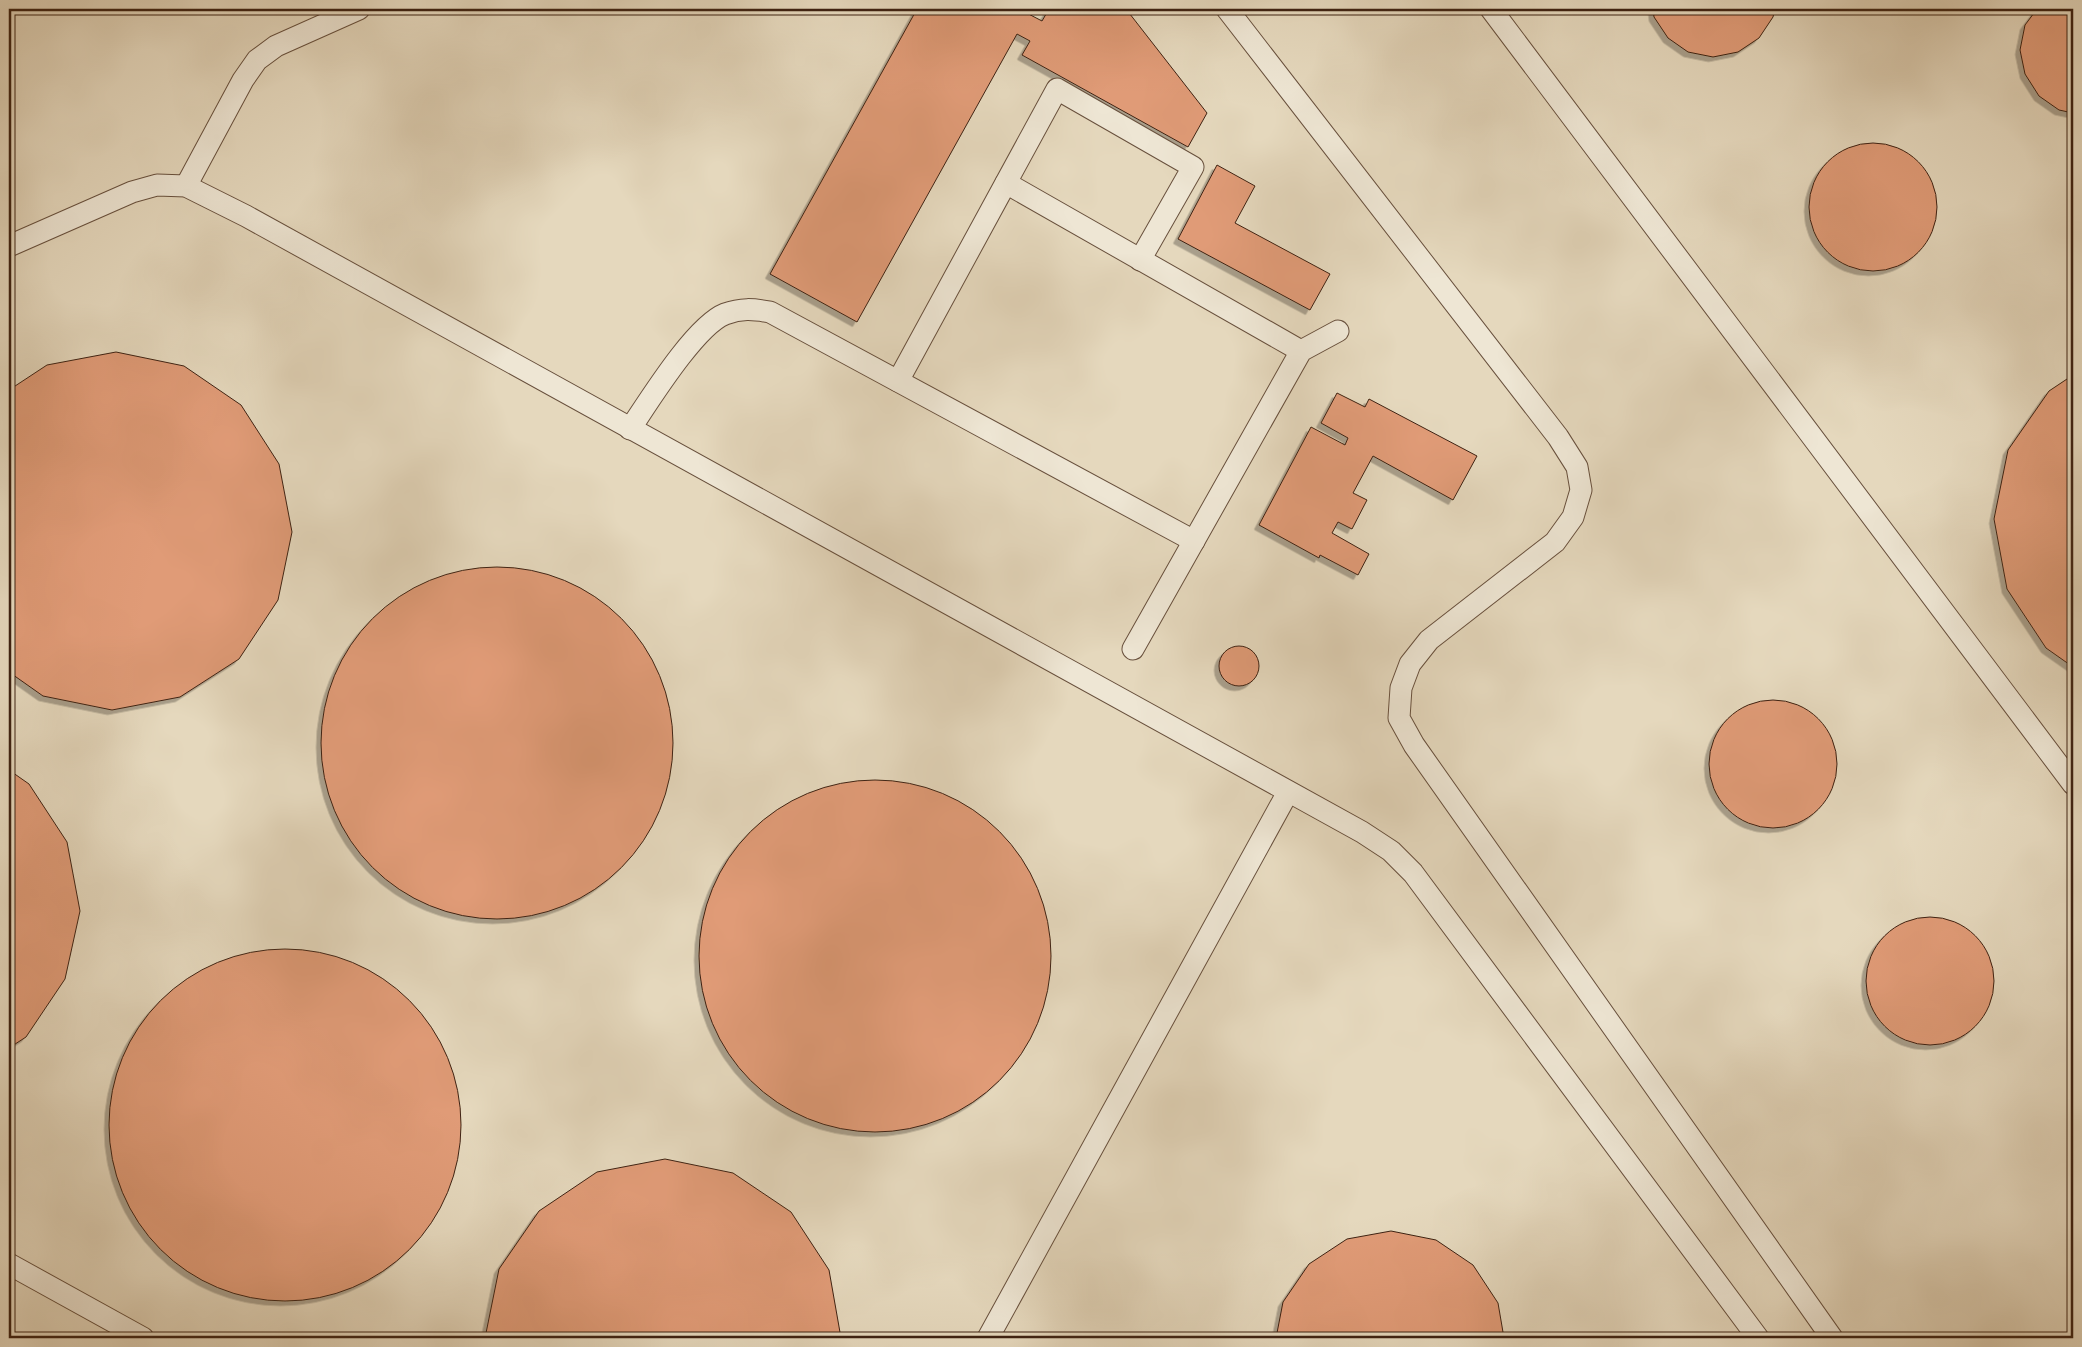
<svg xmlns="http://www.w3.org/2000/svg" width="2082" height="1347" font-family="'Libre Bodoni',serif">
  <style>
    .building { fill: #e09b77; stroke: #3e2212; filter: url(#shadow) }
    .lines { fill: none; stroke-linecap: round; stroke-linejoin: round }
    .lane-casing { stroke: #68503d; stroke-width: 23 }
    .lane { stroke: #eee6d4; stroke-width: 21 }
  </style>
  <defs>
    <filter id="shadow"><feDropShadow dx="-4.5" dy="4.5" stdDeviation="0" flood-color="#0004"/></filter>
  </defs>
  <rect width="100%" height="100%" fill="#e5d8bd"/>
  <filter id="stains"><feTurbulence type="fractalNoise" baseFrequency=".004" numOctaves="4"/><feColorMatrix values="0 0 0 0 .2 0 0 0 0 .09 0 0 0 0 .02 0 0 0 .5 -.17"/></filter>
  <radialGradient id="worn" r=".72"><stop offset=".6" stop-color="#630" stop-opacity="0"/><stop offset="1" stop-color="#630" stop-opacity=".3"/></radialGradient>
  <g class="building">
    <path d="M917,9H1019L1042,21L1049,9H1126L1207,113L1188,147L1022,55L1030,41L1017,34L857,322L770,274Z"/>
    <path d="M1653,9H1775L1773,17L1759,38L1738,52L1713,57L1688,52L1668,38L1654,17Z"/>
    <path d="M2037,9H2073V113L2059,110L2039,96L2025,74L2020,50L2025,25Z"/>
    <circle cx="1873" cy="207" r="64"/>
    <path d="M1217,165L1255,186L1235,223L1330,274L1310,310L1178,239Z"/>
    <path d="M116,352L184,366L241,405L279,464L292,532L278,600L239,659L180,697L112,710L43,696L9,672V390L47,365Z"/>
    <path d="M2073,375V667L2046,648L2007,589L1994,519L2008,450L2049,391Z"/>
    <path d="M1337,393L1365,407L1369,399L1477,456L1453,500L1373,456L1353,493L1367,500L1352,529L1338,522L1332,533L1369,554L1358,575L1320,555L1319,558L1259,525L1311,427L1345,445L1348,438L1321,423Z"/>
    <circle cx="497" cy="743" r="176"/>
    <circle cx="1239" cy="666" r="20"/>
    <circle cx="1773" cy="764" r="64"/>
    <path d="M9,770L29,784L67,842L80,911L65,979L26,1037L9,1048Z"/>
    <circle cx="875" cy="956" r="176"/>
    <circle cx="1930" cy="981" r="64"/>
    <circle cx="285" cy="1125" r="176"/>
    <path d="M665,1159L733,1173L791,1212L829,1270L841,1338H485L499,1269L539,1211L597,1172Z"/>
    <path d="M1391,1231L1436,1240L1473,1265L1498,1303L1504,1338H1276L1283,1302L1309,1264L1347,1239Z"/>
  </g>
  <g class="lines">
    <defs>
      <g id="lane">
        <path d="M1227,9L1558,437L1577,467L1581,490L1573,517L1555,542L1429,640L1410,664L1401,688L1399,718L1414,745L1832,1338"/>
        <path d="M1491,9L2073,784"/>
        <path d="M1006,183L1301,351"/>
        <path d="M186,186L243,80L257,60L276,46L359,9"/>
        <path d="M9,246L132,192L157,185L186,186L246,216L1362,832L1391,851L1413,873L1758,1338"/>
        <path d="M898,381L1057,89L1193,167L1140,260"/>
        <path d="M630,429C649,401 695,326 725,314C741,308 753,309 770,312L1194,541"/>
        <path d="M1133,649L1301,351L1338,331"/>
        <path d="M9,1264L143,1338"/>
        <path d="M988,1338L1288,792"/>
      </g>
    </defs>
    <use href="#lane" class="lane-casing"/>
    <use href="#lane" class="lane"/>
  </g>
  <rect width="2082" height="1347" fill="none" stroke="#e5d8bd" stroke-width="30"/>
  <rect x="10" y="10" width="2062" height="1327" fill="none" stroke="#3e2212" stroke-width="2.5"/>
  <rect x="15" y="15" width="2052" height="1317" fill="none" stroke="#3e2212"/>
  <rect width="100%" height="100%" filter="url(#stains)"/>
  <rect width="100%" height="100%" fill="url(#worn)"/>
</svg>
